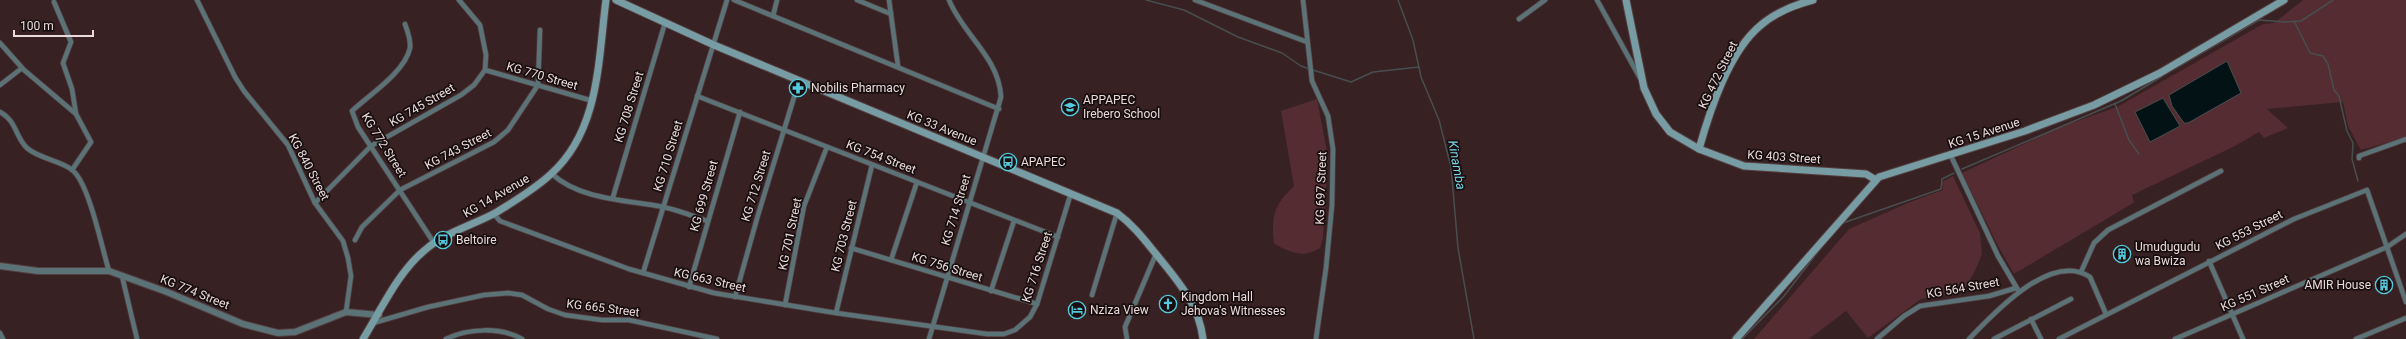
<svg xmlns="http://www.w3.org/2000/svg" width="2406" height="339" font-family="Roboto,sans-serif">
  <style>
    .green { fill: #542c31 }
    .water { fill: #021215; stroke: #484e50 }
    .lines { fill: none; stroke-linecap: round; stroke-linejoin: round }
    .stream { stroke: #484e50; stroke-width: 1.5 }
    .minor-casing { stroke: #543f40; stroke-width: 6 }
    .tertiary-casing { stroke: #543f40; stroke-width: 8 }
    .secondary-casing { stroke: #543f40; stroke-width: 9 }
    .minor { stroke: #5b7277; stroke-width: 4.5 }
    .tertiary { stroke: #5b7277; stroke-width: 6 }
    .secondary { stroke: #779ca3; stroke-width: 7 }
    .labels { text-anchor: middle; dominant-baseline: central; stroke-width: 3.5; stroke-linejoin: round; paint-order: stroke }
    .street-label { font-size: 12px; fill: #eadadb; stroke: #180e0f }
    .poi-label { font-size: 12px; fill: #eadadb; stroke: #180e0f; text-anchor: start }
    .water-label { font-size: 13px; font-style: italic; fill: #76d3e4; stroke: #180e0f }
  </style>
  <rect width="100%" height="100%" fill="#372123"/>
  <g class="green">
    <path d="M2303,0H2406V137L2361,150L2348,126L2343,102L2267,109L2288,128L2264,138L2259,132L2233,147L2132,195L2134,202L2130,205L2014,274L1998,246L1962,173L2060,127L2117,107L2263,24L2274,23Z"/>
    <path d="M1317,99L1328,157L1323,238L1320,248C1304,259 1290,252 1274,244C1271,216 1274,205 1294,186L1281,111Z"/>
    <path d="M1953,176L1980,233L1982,254L1975,271L1966,286L1952,293L1921,299L1868,338L1846,311L1809,339H1754L1849,229L1910,202L1943,190L1942,182Z"/>
  </g>
  <g class="water">
    <path d="M2227,61L2241,93L2188,123H2184L2172,106L2169,95Z"/>
    <path d="M2163,98L2180,126L2150,142L2135,112Z"/>
  </g>
  <g class="lines">
    <g class="stream">
      <path d="M1146,0L1184,10L1238,37L1282,53L1301,66L1309,69"/>
      <path d="M1398,0L1413,40L1421,77L1439,120L1451,167L1458,248L1474,339"/>
      <path d="M2294,21L2310,53L2323,56L2328,64L2334,90L2339,96L2347,131L2353,143L2352,159L2358,181"/>
      <path d="M2176,68L2259,20L2286,22L2301,21L2333,0"/>
      <path d="M1313,70L1351,82L1373,72L1419,67"/>
      <path d="M2115,104L2129,140L2139,154"/>
      <path d="M1962,169L2121,101L2161,77"/>
      <path d="M1843,223L1941,189L1942,179L1954,173"/>
      <path d="M1742,339L1784,296L1824,244"/>
    </g>
    <defs>
      <g id="minor">
        <path d="M197,0L235,77L244,91L288,145L315,203L343,241L348,258L351,276L346,312"/>
        <path d="M459,0L480,25L486,55L485,70"/>
        <path d="M734,0L999,109"/>
        <path d="M857,0L891,14"/>
        <path d="M889,0L898,66"/>
        <path d="M1195,0L1307,42"/>
        <path d="M1303,0L1312,81L1328,116L1333,149L1332,205L1326,268L1316,339"/>
        <path d="M1597,0L1640,78"/>
        <path d="M54,2L71,42L63,63L72,89L76,114L91,142L72,170"/>
        <path d="M773,16L777,0"/>
        <path d="M1519,19L1545,0"/>
        <path d="M405,24C408,32 411,40 410,48C405,72 369,95 352,111L358,127L434,243"/>
        <path d="M0,43L24,70L76,114"/>
        <path d="M485,70L593,101"/>
        <path d="M0,85L22,68"/>
        <path d="M697,96L1058,237"/>
        <path d="M0,112C17,121 15,137 27,148C38,158 58,160 71,169C89,181 102,249 109,271"/>
        <path d="M1951,156L1998,256L2018,290"/>
        <path d="M2359,158V156L2406,139"/>
        <path d="M552,174C580,200 628,200 663,207C678,210 693,216 707,221"/>
        <path d="M613,197L665,23"/>
        <path d="M315,203L371,146L461,95L474,85L485,70"/>
        <path d="M493,213L500,221L629,269L714,293L836,313L987,334H1004L1015,330L1030,317L1037,304L1071,193"/>
        <path d="M355,240L362,227L400,190L494,142L508,130L538,85L540,30"/>
        <path d="M851,248L1037,304"/>
        <path d="M891,260L917,182"/>
        <path d="M2209,261L2243,339"/>
        <path d="M2081,272L2094,243L2108,230L2221,171"/>
        <path d="M643,273L727,0"/>
        <path d="M122,276L137,339"/>
        <path d="M689,287L740,112"/>
        <path d="M991,291L1014,221"/>
        <path d="M1092,295L1117,213"/>
        <path d="M735,297L758,215L799,81"/>
        <path d="M785,305L804,206L827,147"/>
        <path d="M836,313L872,165"/>
        <path d="M2031,319L2041,339"/>
        <path d="M373,323L428,307L484,295L508,293L522,295L548,309L565,315L602,320H629L717,339"/>
        <path d="M0,333L3,339"/>
        <path d="M446,339C468,328 501,327 522,339"/>
        <path d="M929,339L1001,97C999,57 963,35 949,0"/>
        <path d="M1127,339L1125,327L1156,254"/>
        <path d="M1877,339L1904,316L1920,306L1989,296L2016,288"/>
        <path d="M1969,339C1994,313 2051,251 2090,277L2106,314"/>
        <path d="M1994,339L2071,299"/>
        <path d="M2059,339L2294,219L2367,190L2406,302"/>
        <path d="M2175,339L2387,247L2406,234"/>
        <path d="M2356,339L2406,318"/>
      </g>
      <path id="tertiary" d="M0,266L38,271H109L167,292L243,324L278,333L295,332L346,312L379,315"/>
      <g id="secondary">
        <path d="M616,0L714,45L1117,213C1133,225 1143,238 1156,254C1177,280 1199,304 1203,339"/>
        <path d="M1626,0L1644,88L1656,114L1670,132L1699,149L1744,166L1866,174L1876,180"/>
        <path d="M1699,149C1710,110 1729,51 1761,25C1776,12 1794,5 1813,0"/>
        <path d="M363,339C381,310 398,272 425,250C445,232 474,225 497,212C516,200 535,189 551,174C600,130 598,60 606,0"/>
        <path d="M1736,339L1879,177L2025,131L2094,105L2160,73L2284,0"/>
      </g>
    </defs>
    <use href="#minor" class="minor-casing"/>
    <use href="#tertiary" class="tertiary-casing"/>
    <use href="#secondary" class="secondary-casing"/>
    <use href="#minor" class="minor"/>
    <use href="#tertiary" class="tertiary"/>
    <use href="#secondary" class="secondary"/>
  </g>
  <defs>
    <symbol id="pharmacy-ring" viewBox="-11 -11 22 22"><circle r="9.5" fill="#180e0f" stroke="#54cade" stroke-width="1.5"/><path d="M-2-6h4v4h4v4h-4v4h-4v-4h-4v-4h4Z" fill="#54cade"/></symbol>
    <symbol id="school-ring" viewBox="-11 -11 22 22"><circle r="9.5" fill="#180e0f" stroke="#54cade" stroke-width="1.5"/><path d="M0-5L7-2L0 1L-7-2ZM-4 1L0 2.5L4 1V4Q0 6-4 4Z" fill="#54cade"/></symbol>
    <symbol id="bus-ring" viewBox="-11 -11 22 22"><circle r="9.5" fill="#180e0f" stroke="#54cade" stroke-width="1.5"/><path d="M-5-6H5V4H4V6H2V4H-2V6H-4V4H-5ZM-3.5-4V0h7V-4ZM-3.5 1.2v1.5H-2V1.2ZM2 1.2v1.5H3.5V1.2Z" fill="#54cade"/></symbol>
    <symbol id="building-ring" viewBox="-11 -11 22 22"><circle r="9.5" fill="#180e0f" stroke="#54cade" stroke-width="1.5"/><path d="M-4-6H4V6H1V3H-1V6H-4ZM-2.5-4.3h1.7v1.8h-1.7ZM.8-4.3h1.7v1.8H.8ZM-2.5-1h1.7V.8h-1.7ZM.8-1h1.7V.8H.8Z" fill="#54cade"/></symbol>
    <symbol id="church-ring" viewBox="-11 -11 22 22"><circle r="9.5" fill="#180e0f" stroke="#54cade" stroke-width="1.5"/><path d="M-1.2-6h2.4v3.5h3.3v2.4h-3.3V6h-2.4V-.1h-3.3v-2.4h3.3Z" fill="#54cade"/></symbol>
    <symbol id="hotel-ring" viewBox="-11 -11 22 22"><circle r="9.5" fill="#180e0f" stroke="#54cade" stroke-width="1.5"/><path d="M-6-4.5h1.5V1H6V5H4.5V3h-9V5H-6ZM-4 0a1.8 1.8 0 1 1 3.6 0ZM.5 0V-2.5h3Q6-2.5 6 0Z" fill="#54cade"/></symbol>
  </defs>
  <g fill-rule="evenodd">
    <use href="#pharmacy-ring" x="788" y="78" width="20" height="20"/>
    <use href="#school-ring" x="1060" y="97" width="20" height="20"/>
    <use href="#bus-ring" x="998" y="152" width="20" height="20"/>
    <use href="#bus-ring" x="433" y="230" width="20" height="20"/>
    <use href="#building-ring" x="2112" y="244" width="20" height="20"/>
    <use href="#building-ring" x="2374" y="275" width="20" height="20"/>
    <use href="#church-ring" x="1158" y="294" width="20" height="20"/>
    <use href="#hotel-ring" x="1067" y="300" width="20" height="20"/>
  </g>
  <g class="labels">
    <g class="street-label">
      <text transform="translate(1718 75) rotate(-64)">KG 472 Street</text>
      <text transform="translate(542 76) rotate(16)">KG 770 Street</text>
      <text transform="translate(422 105) rotate(-30)">KG 745 Street</text>
      <text transform="translate(629 107) rotate(-73)">KG 708 Street</text>
      <text transform="translate(942 128) rotate(22)">KG 33 Avenue</text>
      <text transform="translate(1984 133) rotate(-18)">KG 15 Avenue</text>
      <text transform="translate(384 145) rotate(58)">KG 772 Street</text>
      <text transform="translate(458 149) rotate(-28)">KG 743 Street</text>
      <text transform="translate(668 156) rotate(-73)">KG 710 Street</text>
      <text transform="translate(881 157) rotate(21)">KG 754 Street</text>
      <text transform="translate(1784 157) rotate(4)">KG 403 Street</text>
      <text transform="translate(309 167) rotate(62)">KG 840 Street</text>
      <text transform="translate(756 186) rotate(-73)">KG 712 Street</text>
      <text transform="translate(1321 188) rotate(-88)">KG 697 Street</text>
      <text transform="translate(496 196) rotate(-30)">KG 14 Avenue</text>
      <text transform="translate(704 196) rotate(-74)">KG 699 Street</text>
      <text transform="translate(956 210) rotate(-73)">KG 714 Street</text>
      <text transform="translate(2249 230) rotate(-27)">KG 553 Street</text>
      <text transform="translate(790 234) rotate(-78)">KG 701 Street</text>
      <text transform="translate(844 236) rotate(-76)">KG 703 Street</text>
      <text transform="translate(947 267) rotate(17)">KG 756 Street</text>
      <text transform="translate(1037 267) rotate(-72)">KG 716 Street</text>
      <text transform="translate(710 280) rotate(13)">KG 663 Street</text>
      <text transform="translate(1963 288) rotate(-10)">KG 564 Street</text>
      <text transform="translate(195 292) rotate(22)">KG 774 Street</text>
      <text transform="translate(2255 293) rotate(-24)">KG 551 Street</text>
      <text transform="translate(603 308) rotate(7)">KG 665 Street</text>
    </g>
    <g class="poi-label">
      <text x="811" y="88">Nobilis Pharmacy</text>
      <text x="1083" y="100">APPAPEC<tspan x="1083" dy="14">Irebero School</tspan></text>
      <text x="1021" y="162">APAPEC</text>
      <text x="456" y="240">Beltoire</text>
      <text x="2135" y="247">Umudugudu<tspan x="2135" dy="14">wa Bwiza</tspan></text>
      <text x="2371" y="285" text-anchor="end">AMIR House</text>
      <text x="1181" y="297">Kingdom Hall<tspan x="1181" dy="14">Jehova's Witnesses</tspan></text>
      <text x="1090" y="310">Nziza View</text>
    </g>
    <g class="water-label">
      <text transform="translate(1457 165) rotate(80)">Kinamba</text>
    </g>
  </g>
  <path d="M14 30v6h79v-6" fill="none" stroke="#eadadb" stroke-width="2"/>
  <text x="20" y="30" font-size="12" fill="#eadadb" stroke="#180e0f" stroke-width="3" paint-order="stroke">100 m</text>
</svg>
